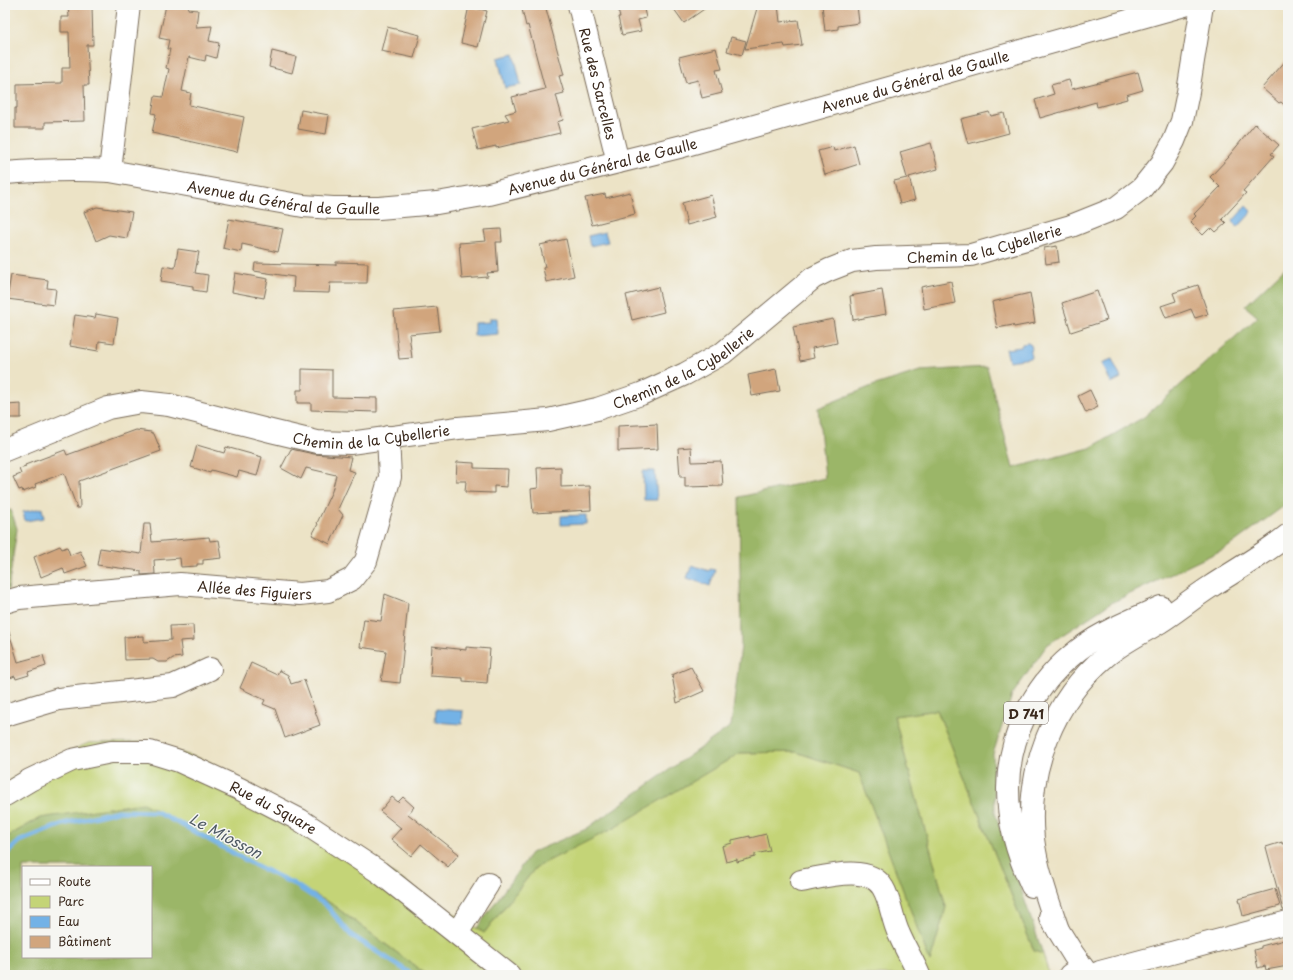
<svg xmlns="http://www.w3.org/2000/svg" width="1293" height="980" font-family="'Playpen Sans',sans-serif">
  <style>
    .green { fill: #c4d477; stroke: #807f4a }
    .forest { fill: #9bb668; stroke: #6b7043; fill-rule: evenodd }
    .water { fill: #73b2e6; stroke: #576e82 }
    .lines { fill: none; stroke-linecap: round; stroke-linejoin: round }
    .stream { stroke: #73b2e6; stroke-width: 5 }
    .building { fill: #d1a57d }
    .minor-casing { stroke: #796b59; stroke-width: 24 }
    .major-casing { stroke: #796b59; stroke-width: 24 }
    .minor { stroke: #fff; stroke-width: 22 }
    .major { stroke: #fff; stroke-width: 22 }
    .labels { text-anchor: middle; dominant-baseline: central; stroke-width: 3; stroke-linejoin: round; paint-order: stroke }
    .shield { fill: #f6f6f2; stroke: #73675e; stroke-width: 1 }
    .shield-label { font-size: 13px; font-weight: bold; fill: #3b2a1e }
    .street-label { font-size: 14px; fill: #3b2a1e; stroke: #f6f6f2 }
    .water-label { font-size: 15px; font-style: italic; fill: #4f5a64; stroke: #f6f6f2 }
  </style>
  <rect width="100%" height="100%" fill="#f6f6f2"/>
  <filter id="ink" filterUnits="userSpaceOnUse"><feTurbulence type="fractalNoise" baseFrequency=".025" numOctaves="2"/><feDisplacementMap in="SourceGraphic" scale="8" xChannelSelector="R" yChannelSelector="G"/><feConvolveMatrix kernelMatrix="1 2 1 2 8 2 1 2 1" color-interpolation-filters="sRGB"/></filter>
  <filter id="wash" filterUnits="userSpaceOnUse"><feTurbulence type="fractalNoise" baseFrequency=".012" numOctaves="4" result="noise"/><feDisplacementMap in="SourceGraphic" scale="16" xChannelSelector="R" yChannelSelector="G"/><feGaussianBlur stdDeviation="0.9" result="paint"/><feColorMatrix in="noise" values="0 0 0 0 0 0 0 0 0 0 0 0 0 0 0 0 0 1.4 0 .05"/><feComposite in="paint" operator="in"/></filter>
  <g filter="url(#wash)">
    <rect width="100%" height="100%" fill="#ece3c6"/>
    <path class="green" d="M937,710L1034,951L1043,954L1048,971L1044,975H427L330,903L40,818L5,838V784L27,769L89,743L148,742L207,761L300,814L484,933L536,867L614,827L740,753L796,752L859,773L930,961L946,907L894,716Z"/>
    <g class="forest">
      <path d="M1288,265V503L1228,547L1111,603L1047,645L1012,695L993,754L995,813L1043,954L1034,951L937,710L894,716L946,907L930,962L859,773L796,752L740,753L614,828L536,867L484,933L477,928L531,853L586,829L731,726L741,646L739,497L825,478L818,408L872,386L920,371L987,367L1013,468L1090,448L1144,417L1258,317L1245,306Z"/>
      <path d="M11,510L17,529L8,590L5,591V511Z"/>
      <path d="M143,803L330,903L427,975H5V838L40,818ZM23,867H151V957H23Z"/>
    </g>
    <g class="water">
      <path d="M514,54L521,85L505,88L498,58Z"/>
      <path d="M1246,206L1252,212L1238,227L1232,222Z"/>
      <path d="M605,232L608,242L590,246L588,236Z"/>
      <path d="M490,318H497L498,334L474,336V323L490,322Z"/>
      <path d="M1028,343L1031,345L1032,349L1030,350L1031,358L1009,361L1006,349L1021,347L1022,344Z"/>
      <path d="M1112,359L1121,378L1111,383L1102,363Z"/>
      <path d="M643,471H655L657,500H644Z"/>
      <path d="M42,508L44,518L25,521L23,512Z"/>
      <path d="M586,515V524L561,525V516Z"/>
      <path d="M692,565L709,571L710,569L715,570L710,586L687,578Z"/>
      <path d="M436,709L463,711L462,724L435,722Z"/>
    </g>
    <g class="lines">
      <path class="stream" d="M5,855L20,841L63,824L118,811L157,812L188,828L257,866L294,884L326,905L351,935L413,975"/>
    </g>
    <g id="blocks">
      <g class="building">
        <path d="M68,5H92L93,45H87L89,85H84L85,121L45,122V128H15V108H17V84L62,83V68H70L69,32H61V17H69Z"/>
        <path d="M166,5H189L188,9L198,10L196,27L212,26L209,41L219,43L216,58L206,55L205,61L189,57L182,91L191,93L189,105L244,117L237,152L152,133L156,114L152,113L155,96L163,97L169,69L166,68L170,49H167L169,40L159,38Z"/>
        <path d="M521,5H545L564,75L559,76L564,93L556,95L563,120L557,122L560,133L496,148V146L478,150L472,129L509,120L505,114L516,111L512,97L545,89L528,25L526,26Z"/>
        <path d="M617,5H643L646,18L638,20L641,31L622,35L618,17H620Z"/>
        <path d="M671,5H710L684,23Z"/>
        <path d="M758,5H778L780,22L798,20L802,45L785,47L784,44L745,49Z"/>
        <path d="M822,5H857L859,23L838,26V29L825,31Z"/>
        <path d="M469,6L487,11L478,47L461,43Z"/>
        <path d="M387,27L420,35L414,58L381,51Z"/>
        <path d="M731,37L746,41L742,55L727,51Z"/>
        <path d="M716,48L722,69L716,70L722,93L702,98L698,80L686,83L679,57Z"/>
        <path d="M272,51L296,57L292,73L269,67Z"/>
        <path d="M1288,58V108L1281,102L1279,103L1262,88Z"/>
        <path d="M1138,72L1143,90L1126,95L1127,99L1097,107L1096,102L1040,118L1035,100L1054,94L1051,85L1069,80L1072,89Z"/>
        <path d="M301,110L329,115L326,134L298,129Z"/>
        <path d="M989,112L991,116L1004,113L1009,133L968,144L961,119Z"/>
        <path d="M1255,124L1279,145L1271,154L1274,156L1243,191L1246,193L1222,219L1226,223L1216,232L1212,228L1211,230L1210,228L1203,235L1190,222L1196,216L1194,214L1220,187L1210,177L1229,157H1228Z"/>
        <path d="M931,143L938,169L909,177L915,200L900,204L894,181L907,178L900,152Z"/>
        <path d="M854,145L859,164L825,175L818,151L833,147L834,151Z"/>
        <path d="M630,192L635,214L592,225L585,198L605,194L606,198Z"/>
        <path d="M711,195L717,217L687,225L682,203Z"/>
        <path d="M97,207L132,212L127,238L109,235L96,241L84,212Z"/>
        <path d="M229,219L283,229L278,252L242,244L241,252L223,248Z"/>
        <path d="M501,229L502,242H496L498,272L487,273L488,277L462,279L459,243L486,241L484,230Z"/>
        <path d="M566,239L574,276L546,282L543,268L545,267L540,245Z"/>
        <path d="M1057,246L1059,262L1046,264L1044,248Z"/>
        <path d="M178,249L199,252L195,273L208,275L206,292L193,290V286L161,281L163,266L175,268Z"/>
        <path d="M336,262L368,263L367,283H330L329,293L293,292L294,277L254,271L255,263L336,265Z"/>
        <path d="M235,273L268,279L264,298L232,292Z"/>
        <path d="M11,275L48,280L47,288L56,289L54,305L7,299Z"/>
        <path d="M951,281L955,303L924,309L921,287Z"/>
        <path d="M1198,285L1208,314L1195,318L1191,309L1166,318L1161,306L1176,301L1173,293Z"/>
        <path d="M658,287L664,312L632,320L626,295Z"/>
        <path d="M882,290L886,314L853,320L850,296Z"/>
        <path d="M1097,291L1107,320L1071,332L1062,303Z"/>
        <path d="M1030,293L1035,323L1014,327L1013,325L997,328L992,302Z"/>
        <path d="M437,307L440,331L409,334L412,358L399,359L394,311Z"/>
        <path d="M96,314L118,318L114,343L99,341L98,351L70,346L75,315L95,318Z"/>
        <path d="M833,319L837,343L812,348L814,358L800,361L793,327Z"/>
        <path d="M302,369L332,370V397L377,398V412L311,410V403H297V390H302Z"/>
        <path d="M776,369L780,391L752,396L748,375Z"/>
        <path d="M1090,390L1098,407L1086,413L1078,396Z"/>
        <path d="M21,404V418H8L7,405Z"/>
        <path d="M657,424L658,449L618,451V426Z"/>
        <path d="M136,430L151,432L154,434L161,451L79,481L80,508H77L64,473L35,484L36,487L23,492L22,489L19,490L13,477L21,474L19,469L26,467L25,465L65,450L67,455Z"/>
        <path d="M197,445L224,453L226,447L262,457L257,476L239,471L237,477L211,470L210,473L191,467Z"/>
        <path d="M691,447L692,462L721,461L723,486L685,487V477H680L678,448Z"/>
        <path d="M291,449L314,454L351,457L348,470L355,472L338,509L343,515L330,544L312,535L318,524L317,523L332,491L336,475L306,468L301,479L281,468Z"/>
        <path d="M457,462L474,463V468L508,469L507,487L494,486V493L465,492L466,481H456Z"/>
        <path d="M561,467V487L590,486L591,510L533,513L531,489L538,488L537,468Z"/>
        <path d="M144,524H150L152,542L209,537L210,541L219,540L222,558L203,560V564H197V566L181,567L180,558L154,560L155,574L141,575V571L97,565L100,548L141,554Z"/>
        <path d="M60,546L62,549L67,547L70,555L80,551L87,566L65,574L63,568L41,577L34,557Z"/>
        <path d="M385,594L408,603L400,683L381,681L386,651L360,647L364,619L381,621Z"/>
        <path d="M193,625L194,640L180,641L182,657L173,658L167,662H158L153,659L125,660L124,637L144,636V642L171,640L170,626Z"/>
        <path d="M8,629L18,662L43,655L46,666L28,672L29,675L16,679L15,676L5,680V630Z"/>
        <path d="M432,646L466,650V647L490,649L487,683L463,681V678L430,676Z"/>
        <path d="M251,663L277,675L279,670L288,675L291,684L304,680L320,725L285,738L275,709L263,704L265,700L240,688Z"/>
        <path d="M691,667L704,691L677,703L672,675Z"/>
        <path d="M392,797L398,802L403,797L414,807L408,814L459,854L448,867L421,844L411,856L391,839L401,828L380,811Z"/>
        <path d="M766,834L770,851L755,854V857L737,862V859L726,862L722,846L732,843V840L750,836V838Z"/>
        <path d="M1282,842V844L1288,843V910H1283L1266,847Z"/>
        <path d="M1275,889L1280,906L1243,916L1239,899Z"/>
        <path d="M1288,939V966L1266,970L1265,966L1258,968L1254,950L1261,948V946Z"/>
      </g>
    </g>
  </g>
  <g filter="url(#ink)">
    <use href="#blocks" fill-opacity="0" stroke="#796b59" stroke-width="1"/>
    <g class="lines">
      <defs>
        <g id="minor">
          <path id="s1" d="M579,5L618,162"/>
          <path d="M110,171L129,5"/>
          <path id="s2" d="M5,173C40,170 75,169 110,171L303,206L333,208H379L437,203L489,194L683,146L1185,5"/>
          <path id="s3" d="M5,450L108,408L141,402L169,405L271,431L317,442L350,443L458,428L548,420L597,409L641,394L685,374L723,353L813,278L829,270L852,261L876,258L971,255L1071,226L1116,208L1142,188L1162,163L1174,141L1182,121L1188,92L1202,5"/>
          <path id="s4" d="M5,602L19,598L180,584L300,594L328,591L352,579L366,561L390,477L388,437"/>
          <path d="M5,715L59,699L173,686L210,669"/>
          <path id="s5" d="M5,795L30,780L72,760L111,752H150L179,761L240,789L300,820L379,872L509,975"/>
          <path d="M801,881C824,877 869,863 883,888C891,901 892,920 899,934C905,948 913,961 919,975"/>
          <path d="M457,933L488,884"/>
          <path d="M1070,975L1082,967"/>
          <path d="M1093,975L1100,972L1288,922"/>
        </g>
        <g id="major">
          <path d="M1032,886C1018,856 1008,822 1008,789C1008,739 1032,688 1071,656C1097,633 1130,621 1161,607"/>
          <path d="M1050,917L1073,954L1088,975"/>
          <path d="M1058,930C1048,900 1037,870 1033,839C1026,770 1053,700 1106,656C1123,642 1142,633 1160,622C1177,611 1193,598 1210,587C1236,570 1263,555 1288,535"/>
        </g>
      </defs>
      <use href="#minor" class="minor-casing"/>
      <use href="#major" class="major-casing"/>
      <use href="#minor" class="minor"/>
      <use href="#major" class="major"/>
    </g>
  </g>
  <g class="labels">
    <rect class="shield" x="1004" y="702" width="44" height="22" rx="3"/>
    <g class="shield-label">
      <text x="1026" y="713">D 741</text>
    </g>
    <g class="street-label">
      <text stroke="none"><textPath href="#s2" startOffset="929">Avenue du Général de Gaulle</textPath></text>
      <text stroke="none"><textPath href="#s1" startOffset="81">Rue des Sarcelles</textPath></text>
      <text stroke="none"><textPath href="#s2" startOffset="605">Avenue du Général de Gaulle</textPath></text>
      <text stroke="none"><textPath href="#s2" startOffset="281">Avenue du Général de Gaulle</textPath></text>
      <text stroke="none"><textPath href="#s3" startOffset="1040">Chemin de la Cybellerie</textPath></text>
      <text stroke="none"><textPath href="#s3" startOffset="704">Chemin de la Cybellerie</textPath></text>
      <text stroke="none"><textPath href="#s3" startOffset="380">Chemin de la Cybellerie</textPath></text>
      <text stroke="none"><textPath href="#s4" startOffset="251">Allée des Figuiers</textPath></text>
      <text stroke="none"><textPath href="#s5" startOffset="290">Rue du Square</textPath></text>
    </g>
    <g class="water-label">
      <text transform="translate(226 835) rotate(28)">Le Miosson</text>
    </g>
  </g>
  <rect width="1293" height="980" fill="none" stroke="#f6f6f2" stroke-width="20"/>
  <rect x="22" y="866" width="130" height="92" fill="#f6f6f2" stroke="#aba49d"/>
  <rect x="30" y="879" width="20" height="6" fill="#ffffff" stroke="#aba49d"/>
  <text x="58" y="886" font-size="12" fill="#3b2a1e">Route</text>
  <rect x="30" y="896" width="20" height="12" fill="#c4d477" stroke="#aba49d"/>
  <text x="58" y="906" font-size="12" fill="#3b2a1e">Parc</text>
  <rect x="30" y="916" width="20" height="12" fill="#73b2e6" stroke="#aba49d"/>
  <text x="58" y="926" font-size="12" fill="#3b2a1e">Eau</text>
  <rect x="30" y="936" width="20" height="12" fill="#d1a57d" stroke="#aba49d"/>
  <text x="58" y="946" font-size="12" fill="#3b2a1e">Bâtiment</text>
</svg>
